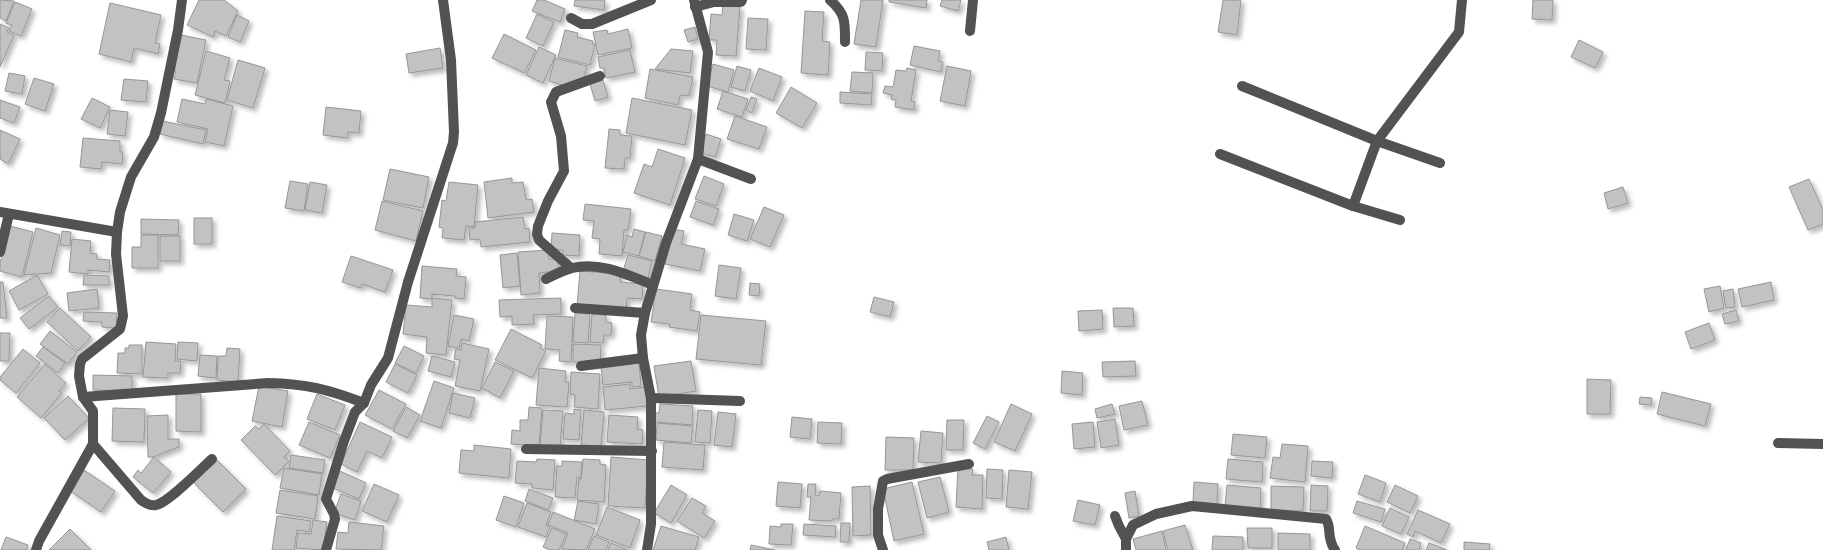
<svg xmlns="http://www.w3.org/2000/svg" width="1823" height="550" font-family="'Nunito Sans',sans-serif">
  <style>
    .building { fill: #c2c2c2; stroke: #969696; filter: url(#shadow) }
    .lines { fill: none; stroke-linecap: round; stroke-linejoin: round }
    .minor { stroke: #525252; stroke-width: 10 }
  </style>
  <defs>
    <filter id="shadow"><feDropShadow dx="3.5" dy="3.5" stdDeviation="2" flood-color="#0004"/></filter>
  </defs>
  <rect width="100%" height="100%" fill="#fff"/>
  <g class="building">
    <path d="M0,0L14,1L6,21L0,18Z"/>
    <path d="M199,0H224L238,11L226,36L215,31L213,37L187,25Z"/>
    <path d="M537,0H544L565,9L560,22L532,11Z"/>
    <path d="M575,0H605L604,10L574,6Z"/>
    <path d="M861,0H883L876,47L854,44Z"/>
    <path d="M889,0H927L926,8L889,2Z"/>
    <path d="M942,0H961L958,11L940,6Z"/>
    <path d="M1223,0H1241L1237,35L1218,32Z"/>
    <path d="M1533,0H1553L1552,20L1532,19Z"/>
    <path d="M15,2L32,9L21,36L9,31L12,25L6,23Z"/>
    <path d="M110,3L161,15L155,43L160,44L158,54L134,48L131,62L99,54Z"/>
    <path d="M723,5L740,7L736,56L716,55L717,40H709L711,14L722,15Z"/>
    <path d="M805,11L824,12L822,41L830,42L828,75L801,73Z"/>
    <path d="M537,14L554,22L543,46L526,38Z"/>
    <path d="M237,15L249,21L240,42L228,37Z"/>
    <path d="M748,18L768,19L766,50L746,49Z"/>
    <path d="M0,24L9,28L7,32L14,35L0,67Z"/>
    <path d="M695,27L698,39L688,42L684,30Z"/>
    <path d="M628,29L632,48L598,55L593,32L607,30L608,34Z"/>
    <path d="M565,30L578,33L577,37L593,41L592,44H595L590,65L558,57Z"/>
    <path d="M504,34L536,50L524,73L492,58Z"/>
    <path d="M181,35L206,40L197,83L174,79L176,71L173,70Z"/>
    <path d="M1579,40L1603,52L1595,68L1571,57Z"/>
    <path d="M914,46L940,51L938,61L943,62L941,72L910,65Z"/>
    <path d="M539,47L556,55L543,83L526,75Z"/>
    <path d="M440,48L443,68L409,73L406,54Z"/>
    <path d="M671,49L693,51L690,73L655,69Z"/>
    <path d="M630,50L635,72L606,78L604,68H600L598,57Z"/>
    <path d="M206,51L230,58L224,80L230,81L225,103L195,95Z"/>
    <path d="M866,52L883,53L882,71L865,70Z"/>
    <path d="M555,58L587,66L584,78L562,85L549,81Z"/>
    <path d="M238,60L265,68L253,108L227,100Z"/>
    <path d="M713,64L734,70L728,92L707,86Z"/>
    <path d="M737,66L751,70L745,91L731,87Z"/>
    <path d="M947,66L971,71L965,106L940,101Z"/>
    <path d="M759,68L782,77L773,101L750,91Z"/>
    <path d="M907,68L916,70L911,101L915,102L914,110L895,107L896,100L891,99L892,95L883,93L885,86L893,87L896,70L906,71Z"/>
    <path d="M650,69L693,77L689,96L680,95L678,105L645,98Z"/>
    <path d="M852,72L873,73L872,93L850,91Z"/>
    <path d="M9,73L25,76L22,94L5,91Z"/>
    <path d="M34,78L54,84L45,111L25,104Z"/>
    <path d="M124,79L148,81L146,102L121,100Z"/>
    <path d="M603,80L608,97L595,101L590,84Z"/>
    <path d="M791,87L817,103L802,128L776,113Z"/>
    <path d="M723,91L748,99L742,117L717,109Z"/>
    <path d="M840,92L872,94L871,105L840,103Z"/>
    <path d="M751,97L757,99L752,113L746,110Z"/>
    <path d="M92,98L110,107L100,128L81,119Z"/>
    <path d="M632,98L692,110L685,145L626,133Z"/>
    <path d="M182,99L205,104L206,99L233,106L224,146L205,142L208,129L177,122Z"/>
    <path d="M0,100L20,107L14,123L0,118Z"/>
    <path d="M326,107L361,111L359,133L348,132L347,138L323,135Z"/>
    <path d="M110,110L128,112L125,136L107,134Z"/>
    <path d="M735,116L767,127L759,149L727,139Z"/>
    <path d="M163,121L206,130L203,144L160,134Z"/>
    <path d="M609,129L620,130V135L632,136L630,158H625L624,169L605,168Z"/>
    <path d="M0,130L20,139L8,164L0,159Z"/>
    <path d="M706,134L721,139L715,157L700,153Z"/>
    <path d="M83,138L120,141V152H123L122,164L102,162L101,169L80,167Z"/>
    <path d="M658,149L685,158L670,205L634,193L644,164L652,167Z"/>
    <path d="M390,169L429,177L423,208L383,200Z"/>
    <path d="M704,176L724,184L716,206L695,199Z"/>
    <path d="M512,178V183L523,182L526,200L532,199L534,212L488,218L484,182Z"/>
    <path d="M1809,179L1823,210V224L1808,230L1789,187Z"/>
    <path d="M290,181L308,184L304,211L285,208Z"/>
    <path d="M310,182L327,185L322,213L305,210Z"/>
    <path d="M449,182L478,185L474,227L466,226L464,240L442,238L443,228L439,227L442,200L446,201Z"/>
    <path d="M1623,187L1628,203L1608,209L1604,193Z"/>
    <path d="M382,201L423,211L416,241L375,230Z"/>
    <path d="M696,201L719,209L713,225L690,217Z"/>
    <path d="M585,204L631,209L628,230H624L622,256L599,254L600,239L592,238L594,221L583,220Z"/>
    <path d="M764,207L784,215L770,247L750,239Z"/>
    <path d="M734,214L754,220L747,241L728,235Z"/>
    <path d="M523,217L525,229L529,228L530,242L481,247L480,239L470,240L469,228H475V222Z"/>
    <rect x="194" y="218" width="18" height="26"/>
    <path d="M141,219L179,220L178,235L141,234Z"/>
    <path d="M10,226L33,232L22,277L0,271V263Z"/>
    <path d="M36,228L60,235L51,273L24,275Z"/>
    <path d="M634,229L645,232L639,256L623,252L627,235L632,237Z"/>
    <path d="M672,229L684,231L681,244L705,249L700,271L665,264Z"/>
    <path d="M62,231L71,232L70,246L60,245Z"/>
    <path d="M646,232L662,236L655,261L639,256Z"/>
    <path d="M552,233L580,235L579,256L563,255V250L551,249Z"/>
    <path d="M141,235H158V268H132V247H141Z"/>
    <rect x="160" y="236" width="20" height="25"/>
    <path d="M72,239L91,241L90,253L97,254V259L110,260L109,272L88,270V274L69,272Z"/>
    <path d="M548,250L549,259H558L559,271L539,273L540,293L521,295L518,252Z"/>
    <path d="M517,253L520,286L503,288L500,255Z"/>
    <path d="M628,255L652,261L648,278L623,271Z"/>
    <path d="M351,256L393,270L385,292L362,284L361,288L342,282Z"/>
    <path d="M719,265L741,268L736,299L715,296Z"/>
    <path d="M422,266L457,269L456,276L466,277L464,299L455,298V296L432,294V299L420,298Z"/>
    <path d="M580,271L621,274L620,282L643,284L642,299L627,298L626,310L577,306Z"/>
    <path d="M37,275L48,294L19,310L9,291Z"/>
    <path d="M84,275L109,276V285H83Z"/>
    <path d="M0,282H3L7,318H0Z"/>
    <path d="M1771,282L1774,300L1742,307L1738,289Z"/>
    <path d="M750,283L760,284L759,296L749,295Z"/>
    <path d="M1720,286L1724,308L1709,312L1704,289Z"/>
    <path d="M97,289L99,308L69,311L67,293Z"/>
    <path d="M656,289L692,294L690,310L700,312L697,331L669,327L670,324L651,322Z"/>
    <path d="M1733,289L1735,307L1726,308L1723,291Z"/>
    <path d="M49,296L58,307L29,329L20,318Z"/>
    <path d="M874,297L894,302L890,317L870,312Z"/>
    <path d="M432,298L452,300L446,355L426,353L427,337L403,334L406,305L432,307Z"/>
    <path d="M561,298V314L533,315L534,324L512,325V316L500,317L499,300Z"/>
    <path d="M60,308L91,337L78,351L47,322Z"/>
    <path d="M1113,308H1133L1134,326L1114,327Z"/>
    <path d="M1102,310L1103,329L1079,331L1078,311Z"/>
    <path d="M1736,310L1739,321L1725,324L1722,314Z"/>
    <path d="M84,312L117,313L116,328L102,327V322L83,321Z"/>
    <path d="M575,313L590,314L588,343L573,342Z"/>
    <path d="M592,314L606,315V322L612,323L611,335H604L603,343L590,342Z"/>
    <path d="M454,315L474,319L469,341L461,339L459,348L448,346Z"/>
    <path d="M701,315L766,321L761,365L696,359Z"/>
    <path d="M547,316L573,317L571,362L559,361L560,350L545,349Z"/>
    <path d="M1709,323L1715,340L1691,349L1685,332Z"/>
    <path d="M511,329L542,345L540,348L546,351L532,378L495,360Z"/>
    <path d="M50,331L77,352L68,364L40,344Z"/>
    <path d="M0,333H10L9,361H0Z"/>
    <path d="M146,342L176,344L175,361H181L180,373H168V378L143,377Z"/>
    <path d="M178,342L198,343L197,361L177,359Z"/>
    <path d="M462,343L489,349L480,391L455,386L460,360L454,359L456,349L461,350Z"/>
    <path d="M573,344L601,345L600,363L573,362Z"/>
    <path d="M129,345H142V374L117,373L118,353H125V348H129Z"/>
    <path d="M404,346L424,356L416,373L395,363Z"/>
    <path d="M43,347L65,363L58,373L36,356Z"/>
    <path d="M227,348L240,349L238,382L217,380L218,356H226Z"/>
    <path d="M23,349L40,363L16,393L0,380V377Z"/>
    <path d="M200,355L217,356L216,378L198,376Z"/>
    <path d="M432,356L455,362L451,377L428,371Z"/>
    <path d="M691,361L696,391L659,397L654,366Z"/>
    <path d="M1135,361L1136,376L1103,377L1102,362Z"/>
    <path d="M495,362L514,371L500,398L482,388Z"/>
    <path d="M639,363L641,386L632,387V382L603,385L601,367Z"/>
    <path d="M45,364L66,383L59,391L62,393L41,418L17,397Z"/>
    <path d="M395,364L417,375L408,393L386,382Z"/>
    <path d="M539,368L566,371L565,382H569L567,407L536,405Z"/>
    <path d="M1062,371L1083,373L1082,395L1061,393Z"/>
    <path d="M571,372L600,374L598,409L574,407L575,395L570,394Z"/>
    <path d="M93,375L132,376V391L93,390Z"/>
    <path d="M1587,379L1611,380L1610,414H1587Z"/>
    <path d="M434,381L454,388L441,428L420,421Z"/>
    <path d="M630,384V389L645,387L647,406L605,410L603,387Z"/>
    <path d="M259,386L288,391L282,427L252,421Z"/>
    <path d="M379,390L406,404L392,429L365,415Z"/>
    <path d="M1662,392L1711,404L1705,426L1657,414Z"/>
    <path d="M453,393L475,398L470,418L449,413Z"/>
    <path d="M176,394H201V432L176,431Z"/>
    <path d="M317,394L345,405L335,430L307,419Z"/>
    <path d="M68,396L89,418L65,440L44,418Z"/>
    <path d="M1640,397L1652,398L1651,405L1639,404Z"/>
    <path d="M1142,401L1148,425L1124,430L1119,406Z"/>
    <path d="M660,404L693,406L692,425L655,422V413H659Z"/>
    <path d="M1011,404L1032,414L1015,451L994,442Z"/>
    <path d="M1112,404L1115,414L1097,418L1095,409Z"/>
    <path d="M406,407L420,415L407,438L393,431Z"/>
    <path d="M529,407L542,408L539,446L511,444L512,430L520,431V420H528Z"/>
    <path d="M113,408L145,409L144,442L112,441Z"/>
    <path d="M574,409L581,410L579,440L563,439L565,413L574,414Z"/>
    <path d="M543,410L563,411L560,447L540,446Z"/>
    <path d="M584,410L604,412L601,446L581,445Z"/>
    <path d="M698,410L712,411L710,443L695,442Z"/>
    <path d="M718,412L736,414L732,447L714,445Z"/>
    <path d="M168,415V439H179V447L153,457H148L147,416Z"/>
    <path d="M609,415L638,417L637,429L643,430L642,444L607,442Z"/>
    <path d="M987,416L999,422L985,449L973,443Z"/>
    <path d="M792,417L812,419L810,439L790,437Z"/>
    <path d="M1115,419L1119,445L1101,448L1097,422Z"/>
    <path d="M947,420H964L963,450H946Z"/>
    <path d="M309,422L340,435L330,458L299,445Z"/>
    <path d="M360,422L392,437L382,458L367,451L357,472L341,464Z"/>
    <path d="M818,422L842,423L841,444L817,443Z"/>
    <path d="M1093,422L1095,447L1074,449L1072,424Z"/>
    <path d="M657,423L693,426L691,443L656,440Z"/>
    <path d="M264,424L290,451L284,457L289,461L275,475L241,440L255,426L259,429Z"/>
    <path d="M921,431L943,433L941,463L918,462Z"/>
    <path d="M1233,434L1267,437L1265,458L1231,455Z"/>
    <path d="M886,437L914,438L913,470H885Z"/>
    <path d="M664,442L705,445L703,470L662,467Z"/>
    <path d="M1282,444L1308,446L1305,482L1270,478L1273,457L1280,458Z"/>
    <path d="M474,445L511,449L509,478L459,473L461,450L474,451Z"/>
    <path d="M291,455L325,460L323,473L289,468Z"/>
    <path d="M154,457L171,472L153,493L133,477L138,470L141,473Z"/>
    <path d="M611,457L648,460L645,508L608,506Z"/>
    <path d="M216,459L246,489L223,512L193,482Z"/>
    <path d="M537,459L555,460L553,490L532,488V484L515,483L517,461L536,462Z"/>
    <path d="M583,459L600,460V464L606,465L604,502L577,500L579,479H581Z"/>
    <path d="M1228,459L1263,462L1262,482L1226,479Z"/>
    <path d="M562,461L582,462L581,478L577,477L575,498L555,497L557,466H562Z"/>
    <path d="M1312,461L1333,462L1332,478L1311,476Z"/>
    <path d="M284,468L322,474L319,495L280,488Z"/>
    <path d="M958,468L973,469L972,475H983L982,509L956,507Z"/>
    <path d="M987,469L1003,470L1002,499L986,498Z"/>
    <path d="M84,470L115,491L101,512L70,491Z"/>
    <path d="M1009,470L1032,472L1028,509L1006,507Z"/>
    <path d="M340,471L366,483L359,499L333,488Z"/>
    <path d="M1365,475L1386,483L1380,502L1358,494Z"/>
    <path d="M940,477L949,512L927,518L918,482Z"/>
    <path d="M778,482L802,484L800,508L776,506Z"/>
    <path d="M912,482L924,534L894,541L883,489Z"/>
    <path d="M1194,482L1218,484L1217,504L1193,502Z"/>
    <path d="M374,484L399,495L387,522L362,511Z"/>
    <path d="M808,484H816L815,495L819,496L820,491L841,493L839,519H832V521L809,520L811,497H807Z"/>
    <path d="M671,485L687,495L671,523L654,513Z"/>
    <path d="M1227,485L1261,488L1260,509L1225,506Z"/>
    <path d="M1311,485L1328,486L1327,511H1310Z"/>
    <path d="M1395,485L1418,496L1410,513L1387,502Z"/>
    <path d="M870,486L871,535L853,536L852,487Z"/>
    <path d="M1271,486L1304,487L1303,511L1271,510Z"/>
    <path d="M529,489L553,498L548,510L525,501Z"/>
    <path d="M280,490L318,496L315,519L276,513Z"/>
    <path d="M1135,491L1139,516L1129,518L1125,493Z"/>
    <path d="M341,494L361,501L355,520L334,513Z"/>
    <path d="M504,496L524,503L516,527L496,520Z"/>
    <path d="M692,498L706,506L702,513L715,521L704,538L677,521Z"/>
    <path d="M1078,500L1100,505L1095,525L1073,521Z"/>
    <path d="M578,501L599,504L596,524L574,520Z"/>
    <path d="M1357,501L1385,509L1381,522L1353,513Z"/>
    <path d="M527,503L551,512L546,525L550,527L546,537L518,527Z"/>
    <path d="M607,507L640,520L630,548L596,535Z"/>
    <path d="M1390,508L1409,517L1401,534L1382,526Z"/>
    <path d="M1418,510L1450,524L1441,543L1415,531L1413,537L1407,534Z"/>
    <path d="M553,512L595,529L586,550L562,549L568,533L548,525Z"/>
    <path d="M277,516L311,521L309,532L297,530L294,550H272Z"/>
    <path d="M313,520L327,522L323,550L296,548L298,533L311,534Z"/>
    <path d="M349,522L384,526L381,550L336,549L338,532L348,533Z"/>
    <path d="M841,523H850L849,542H840Z"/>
    <path d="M781,524H793L791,545L769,544L770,526L781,527Z"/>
    <path d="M804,524L836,526L835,537L803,535Z"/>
    <path d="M1185,525L1193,550H1168L1163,531Z"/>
    <path d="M661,526L699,537L695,550H653Z"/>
    <path d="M1365,526L1405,543L1402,550H1359L1356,548Z"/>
    <path d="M552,528L566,534L559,550H550L543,547Z"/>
    <path d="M1247,528H1272V548H1248Z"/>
    <path d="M70,529L91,550H49Z"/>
    <path d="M1162,531L1166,550H1136L1133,539Z"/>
    <path d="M1278,533L1310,534V550H1278Z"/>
    <path d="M594,536L609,542L606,550H588Z"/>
    <path d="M1213,536L1243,537V550H1212Z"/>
    <path d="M6,537L28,545L26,550H1Z"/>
    <path d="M1006,537L1009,550H989L987,542Z"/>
    <path d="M1410,539L1421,543L1419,550H1406Z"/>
    <path d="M1464,542L1490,544L1489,550H1464Z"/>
    <path d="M611,543L628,550H608Z"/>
    <path d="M1429,543L1447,550H1426Z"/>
    <path d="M751,545L775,550H750Z"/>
  </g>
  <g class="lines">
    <g class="minor">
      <path d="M830,0C846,14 845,22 845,42"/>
      <path d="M695,7L714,2H741L742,0"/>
      <path d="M571,18L582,24H592L651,0"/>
      <path d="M970,31L973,0"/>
      <path d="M1242,86L1377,141L1440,163"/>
      <path d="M1220,154L1353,206L1377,141L1459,32L1462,0"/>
      <path d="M698,159L751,179"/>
      <path d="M1353,206L1400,220"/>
      <path d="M0,212L117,232"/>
      <path d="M0,252L9,214"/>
      <path d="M571,268L539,240L537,234L538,226L548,201L564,171L561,136L551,102L556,92L600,76"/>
      <path d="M546,279C554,275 563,270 572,268C600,261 628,275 653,285"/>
      <path d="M575,308L645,313"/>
      <path d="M581,366L643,358"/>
      <path d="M83,397L268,383C307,384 327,389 364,403"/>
      <path d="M651,398L740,401"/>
      <path d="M1778,443L1823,444"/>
      <path d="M93,444L141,500C145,503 150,506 156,505C168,503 201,469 212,459"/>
      <path d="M526,449L652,451"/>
      <path d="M1115,516L1119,526L1126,539"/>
      <path d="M36,550L39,541L93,444V411L83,397L79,376L80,364L82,359L120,329L123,316L116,254L117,232L120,212L131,177L154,137L161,113L178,30L182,0"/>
      <path d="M326,550L335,519L334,514L326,499L344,441L355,412L364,403L371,385L388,358L408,282L453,143L454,132L451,60L443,0"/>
      <path d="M647,550L651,524V398L643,358L641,335L645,313L666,243L698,159L708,52L694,0"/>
      <path d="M883,550L878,535V509L883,481L887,479L969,464"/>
      <path d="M1126,550V539L1133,525L1156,514L1192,506L1326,519C1332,528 1326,538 1335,550"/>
    </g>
  </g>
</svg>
